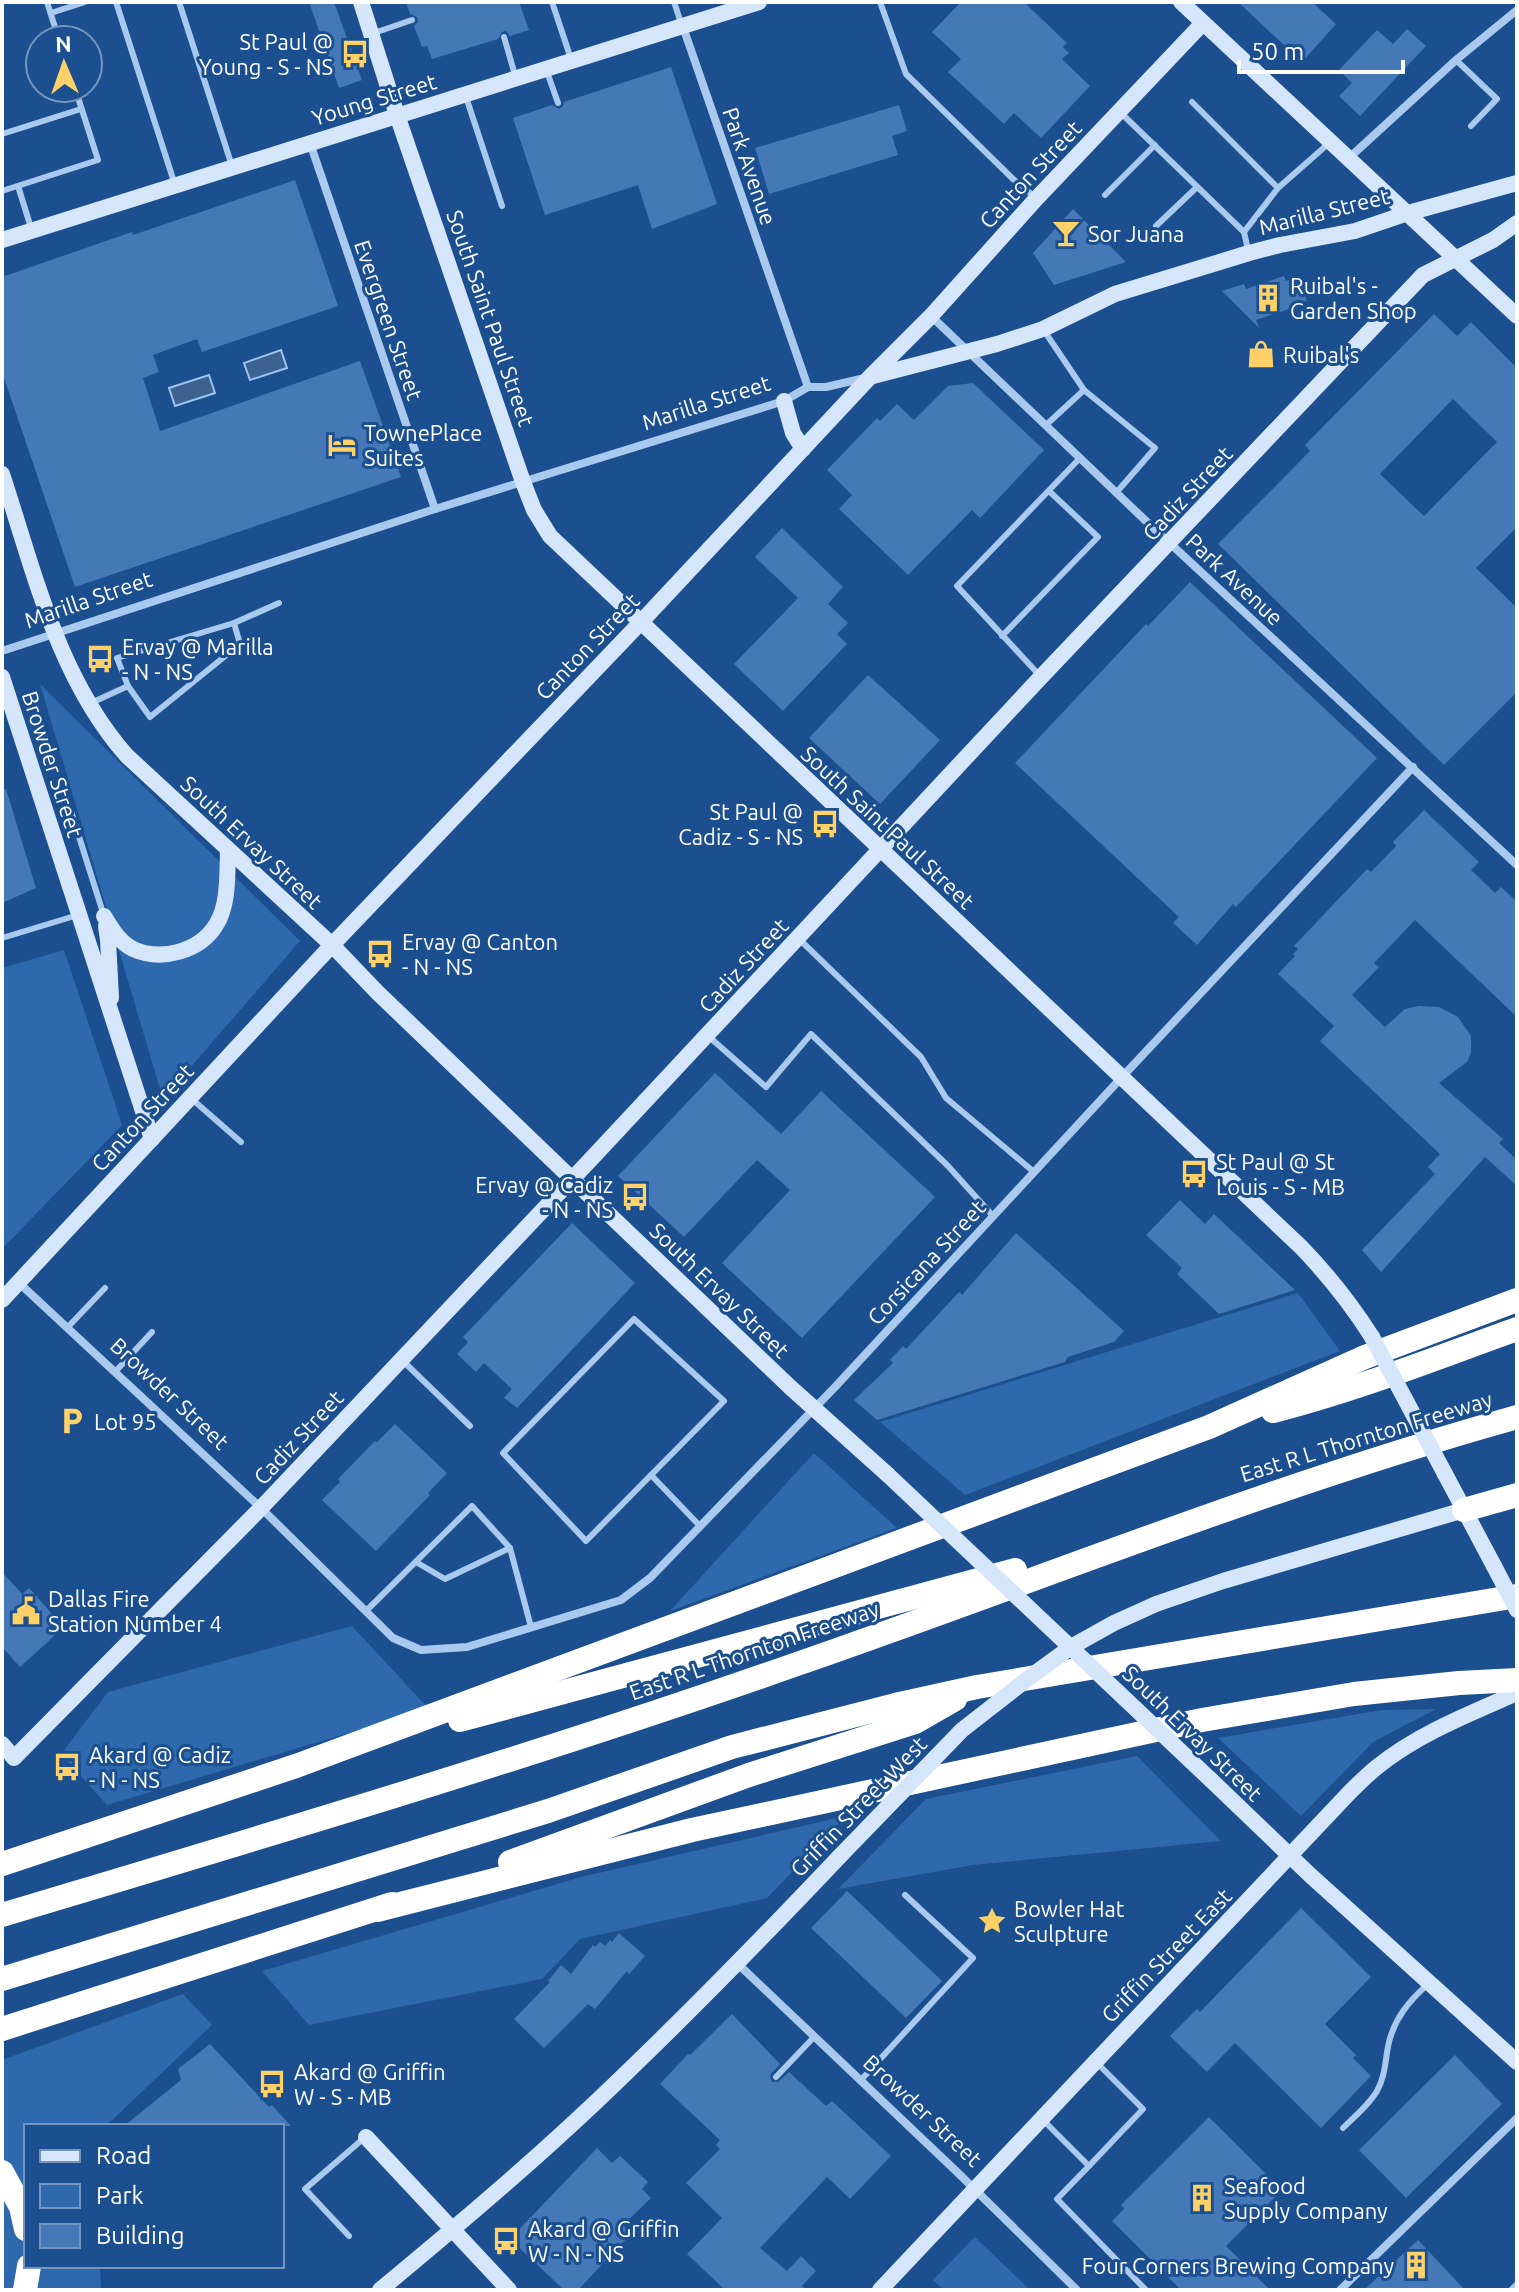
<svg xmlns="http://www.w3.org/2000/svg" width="1519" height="2292" font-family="Ubuntu,sans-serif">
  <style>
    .green { fill: #2e69ad }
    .water { fill: #3c6290; stroke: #9cc4f0; stroke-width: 2 }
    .building { fill: #4478b7; fill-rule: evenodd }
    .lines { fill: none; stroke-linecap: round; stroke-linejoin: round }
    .lane { stroke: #a9c9ee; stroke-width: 6 }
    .street { stroke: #a9c9ee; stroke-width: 8 }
    .secondary { stroke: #d6e6fa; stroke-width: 16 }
    .highway { stroke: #fff; stroke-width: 24 }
    .secondary-bridge { stroke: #d6e6fa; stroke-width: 16 }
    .labels { text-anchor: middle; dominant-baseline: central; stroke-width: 6; stroke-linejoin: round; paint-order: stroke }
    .poi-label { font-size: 22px; fill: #fff; stroke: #1b4f8f; text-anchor: start }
    .street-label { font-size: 22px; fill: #fff; stroke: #1b4f8f }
  </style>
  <rect width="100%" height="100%" fill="#1b4f8f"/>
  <g class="green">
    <path d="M40,684L300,941L163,1099Z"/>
    <path d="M64,950L122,1125L2,1249V968Z"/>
    <path d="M1298,1293L1340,1351L965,1495L880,1422Z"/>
    <path d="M814,1453L897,1528L670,1611Z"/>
    <path d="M352,1626L429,1709L107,1805L61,1754L108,1692Z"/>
    <path d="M1436,1709L1373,1742L1301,1816L1218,1738L1382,1710Z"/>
    <path d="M1137,1756L1221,1841L973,1865L838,1889L926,1799Z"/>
    <path d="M846,1816L767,1898L580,1939L542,1979L309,2025L262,1971L581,1877Z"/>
    <path d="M183,1994L212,2025L106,2126H26V2266H100L101,2290H2V2060Z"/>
    <path d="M975,2237L1030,2290H944L933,2280Z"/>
  </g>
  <g class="water">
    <path d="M281,350L287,368L250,380L244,363Z"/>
    <path d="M209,375L215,393L175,406L169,388Z"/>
  </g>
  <g class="building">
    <path d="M309,2H334L362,80L339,88Z"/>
    <path d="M406,2H519L529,30L510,36L506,31L502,32L498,39L432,59L427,46L422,47L414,26L418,22L417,17L410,14Z"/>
    <path d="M961,2H1024L1067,43L1063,47L1069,53L1062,59L1090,86L1041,138L1014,113L1004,124L948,72L961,59L932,32Z"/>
    <path d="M1238,2H1312L1336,24L1302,62Z"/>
    <path d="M1407,29L1426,46L1360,116L1339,96L1352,83L1339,70L1377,30L1393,44Z"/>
    <path d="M671,67L717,204L652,229L638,185L545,215L513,118L552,105L559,109L563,106L564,102Z"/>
    <path d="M899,105L907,131L892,136L898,155L769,194L755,148Z"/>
    <path d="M295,180L338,306L202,352L197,339L153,355L159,372L143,378L160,431L360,361L401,477L75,587L2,372V277L132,232L133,235Z"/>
    <path d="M1073,209L1126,262L1054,285L1033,253Z"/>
    <path d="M1284,276L1286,281L1298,276L1307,301L1294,305L1295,307L1256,320L1259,328L1222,291L1244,284L1246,289Z"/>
    <path d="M1434,314L1457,336L1471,322L1517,368V527L1476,568L1517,608V692L1444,765L1218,544L1310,451L1305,445ZM1453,399L1497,442L1424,516L1380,474Z"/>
    <path d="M973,383L1044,450L980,518L972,510L908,575L839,509L852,495L827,470L877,418L880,421L897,404L914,420L948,386Z"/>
    <path d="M782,528L843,587L828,604L848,623L837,634L847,644L783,711L734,664L798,598L755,557Z"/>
    <path d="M1190,582L1377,758L1236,907L1233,904L1197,945L1173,923L1179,917L1015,763L1146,624L1148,626Z"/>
    <path d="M868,675L940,740L880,804L809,738Z"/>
    <path d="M2,789H6L36,888L2,903Z"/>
    <path d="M1424,810L1479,862L1471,870L1495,893L1501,887L1517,902V1017L1415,920L1374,963L1379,967L1352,995L1385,1027L1405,1009L1419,1006L1439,1007L1458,1017L1471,1036V1053L1467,1062L1439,1083L1503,1139L1499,1143L1517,1160V1186L1485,1157L1381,1272L1362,1250L1435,1174L1428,1167L1440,1154L1320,1041L1334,1026L1278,974L1295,956L1293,954L1298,949L1294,946L1367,869L1371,872L1396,846L1393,842Z"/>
    <path d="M715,1073L781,1134L821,1091L935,1197L802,1338L722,1263L790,1190L757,1160L684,1237L618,1176Z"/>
    <path d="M1180,1200L1205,1224L1214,1214L1295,1290L1219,1314L1177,1274L1182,1268L1146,1235Z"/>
    <path d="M572,1223L635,1283L517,1408L504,1398L512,1389L484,1363L476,1372L457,1354L468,1342L463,1337Z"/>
    <path d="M1016,1233L1124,1331L1114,1342L1068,1357L1065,1362L877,1420L854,1400L893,1363L890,1360L903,1346L906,1349L959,1292L962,1295Z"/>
    <path d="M395,1424L447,1473L428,1493L430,1495L376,1551L322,1500L340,1482L338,1479L375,1441L377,1442Z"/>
    <path d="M2,1572L22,1594L29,1588L64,1627L20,1667L2,1647Z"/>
    <path d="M847,1891L942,1981L906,2018L811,1928Z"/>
    <path d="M1301,1908L1371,1977L1325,2024L1356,2055L1353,2058L1371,2076L1321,2128L1235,2043L1207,2072L1170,2036L1197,2009L1200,2012Z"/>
    <path d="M619,1933L645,1956L629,1974L627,1971L595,2009L588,2004L544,2048L514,2019L550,1982L548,1981L561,1965L571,1974L593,1945L595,1947L600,1942L605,1946L610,1940L612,1942Z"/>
    <path d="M732,2014L780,2064L770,2075L772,2082H778L789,2072L826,2106L832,2101L891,2156L850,2199L827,2177L760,2248L787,2271L801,2256L816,2271L802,2286L807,2290H725L687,2254L722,2218L686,2183L720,2149L716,2145L720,2140L660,2084L688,2054L690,2055Z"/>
    <path d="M210,2044L269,2107L272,2105L291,2126H124L181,2080L178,2069Z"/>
    <path d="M1455,2055L1502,2104L1406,2198L1359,2150Z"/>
    <path d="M1209,2117L1282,2190L1226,2246L1270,2290H1181L1112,2221L1124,2209L1121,2205Z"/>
    <path d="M597,2148L612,2163L620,2156L648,2182L642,2189L651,2198L623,2225L631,2234L578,2290H564L510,2239Z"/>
    <path d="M1418,2240L1465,2290H1364Z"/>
  </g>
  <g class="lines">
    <g class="lane">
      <path d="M47,2L59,40"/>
      <path d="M116,2L175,185"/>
      <path d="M179,2L232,166"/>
      <path d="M552,2L571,59"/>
      <path d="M674,2L681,23"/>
      <path d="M880,2L906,74L1013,179L1036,198"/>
      <path d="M51,13L85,2"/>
      <path d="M374,33L412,20"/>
      <path d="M504,37L515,75"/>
      <path d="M1456,60L1497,99L1471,126"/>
      <path d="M546,69L558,103"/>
      <path d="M466,97L502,206"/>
      <path d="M1192,102L1278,188L1328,144"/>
      <path d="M1122,114L1244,232L1248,250"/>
      <path d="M2,134L81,109"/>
      <path d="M18,186L31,228"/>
      <path d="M2,191L98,160L75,88"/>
      <path d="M1105,195L1155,145"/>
      <path d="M1156,226L1197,187"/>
      <path d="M1244,232L1278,188"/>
      <path d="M1043,329L1084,390L1046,425"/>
      <path d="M1084,390L1155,448L1116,493"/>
      <path d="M234,623L240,644L150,717L128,686L117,658L234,623L279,603"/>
      <path d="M1002,636L1098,537L1049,491"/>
      <path d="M1041,677L957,586L1080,458"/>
      <path d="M91,703L128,686"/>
      <path d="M70,808L104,916"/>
      <path d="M2,938L78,915"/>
      <path d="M798,938L921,1057L946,1098L1034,1172"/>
      <path d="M707,1035L766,1087L811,1034L948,1166L993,1216"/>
      <path d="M193,1100L241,1142"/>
      <path d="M634,1319L724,1401L586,1541L503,1453Z"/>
      <path d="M67,1328L105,1288"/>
      <path d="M404,1362L470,1426"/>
      <path d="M115,1372L152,1332"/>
      <path d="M651,1475L700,1526"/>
      <path d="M416,1562L445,1579L510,1548"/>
      <path d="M366,1611L472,1506L510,1548L531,1627"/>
      <path d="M776,2077L814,2037"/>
      <path d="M860,2081L973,1958L905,1895"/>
      <path d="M1042,2119L1089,2166L1143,2109L1098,2064"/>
      <path d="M1343,2128C1355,2116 1369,2105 1377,2091C1386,2075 1385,2059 1389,2042C1395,2018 1409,2001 1427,1985"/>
      <path d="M1089,2166L1057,2199L1146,2290"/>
      <path d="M349,2236L305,2189L363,2139"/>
      <path d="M1511,2290L1517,2284"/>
    </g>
    <g class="street">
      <path d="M683,27L808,387"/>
      <path d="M310,143L435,509"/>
      <path d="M1349,158L1456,60L1517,10"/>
      <path d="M931,316L1147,522L1517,865"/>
      <path d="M2,651L435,509L784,401L808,387H826L865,378"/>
      <path d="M18,1282L261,1508L393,1638L421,1650L467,1647L621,1600L650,1578L836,1386L1122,1077L1413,767"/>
      <path d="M738,1964L956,2171L1077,2290"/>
      <path d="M1340,2290L1517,2118"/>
    </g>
    <g class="secondary">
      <path d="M361,2L397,115L523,482L534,510L550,536L1301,1247C1328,1275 1351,1304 1372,1337"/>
      <path d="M1181,2L1517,316"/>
      <path d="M2,240L759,2"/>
      <path d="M873,376L997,344L1043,329L1115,294L1249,253L1280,245L1355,231L1408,213L1517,183"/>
      <path d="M784,401L793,433L803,449"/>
      <path d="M2,474C34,571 58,678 127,756L332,945L377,992L572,1179L790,1387L887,1474"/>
      <path d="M2,677L152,1139"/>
      <path d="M104,916C112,929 119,942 133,949C162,962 200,951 216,925C229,905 227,874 228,851"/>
      <path d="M106,926L108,940L111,998"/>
      <path d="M2,1300L332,945L641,622L870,377L931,316L1036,199L1203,23"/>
      <path d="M1445,1474L1494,1566"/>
      <path d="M1071,1647L1114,1623L1156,1604L1223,1581L1464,1510"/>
      <path d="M2,1744L14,1758L261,1508L593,1157L1041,677L1423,275L1493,240L1517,223"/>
      <path d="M1211,1780L1310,1875L1517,2062"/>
      <path d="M366,2137L509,2290"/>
      <path d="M380,2290C463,2221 545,2152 622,2077C697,2005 769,1931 840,1856"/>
      <path d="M880,2290L1349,1793C1358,1784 1367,1775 1377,1767C1418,1734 1469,1714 1517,1693"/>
    </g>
    <g class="highway">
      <path d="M1273,1411C1356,1390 1436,1358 1517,1329"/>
      <path d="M1464,1510L1517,1495"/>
      <path d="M460,1720L1015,1570"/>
      <path d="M510,1862L749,1775L915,1722L955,1699"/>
      <path d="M2,1864L296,1766L1209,1427L1365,1357L1517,1300"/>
      <path d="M377,1910L692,1830L1202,1720L1354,1694L1459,1683L1517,1680"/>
      <path d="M2,1915C268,1835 535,1756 797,1664C1037,1581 1272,1485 1517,1417"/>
      <path d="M2,1979L548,1811L732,1747L895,1705L977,1687L1517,1596"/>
      <path d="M2,2029L392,1904"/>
      <path d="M2,2172L21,2207L26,2229"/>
      <path d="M25,2290L29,2266"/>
    </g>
    <g class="secondary-bridge">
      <path d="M1372,1337L1445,1474"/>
      <path d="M887,1474L1211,1780"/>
      <path d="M1494,1566L1517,1610"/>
      <path d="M840,1856L962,1730L1030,1677L1071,1647"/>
    </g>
  </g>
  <defs>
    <symbol id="bus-bare" viewBox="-9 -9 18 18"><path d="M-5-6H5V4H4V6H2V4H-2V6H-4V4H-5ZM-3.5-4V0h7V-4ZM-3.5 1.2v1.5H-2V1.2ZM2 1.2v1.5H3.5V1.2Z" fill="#ffd166" stroke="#1b4f8f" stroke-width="2.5" paint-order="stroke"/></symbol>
    <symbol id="bar-bare" viewBox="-9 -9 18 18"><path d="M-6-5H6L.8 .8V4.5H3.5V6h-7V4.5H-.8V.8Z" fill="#ffd166" stroke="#1b4f8f" stroke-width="2.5" paint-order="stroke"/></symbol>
    <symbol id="building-bare" viewBox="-9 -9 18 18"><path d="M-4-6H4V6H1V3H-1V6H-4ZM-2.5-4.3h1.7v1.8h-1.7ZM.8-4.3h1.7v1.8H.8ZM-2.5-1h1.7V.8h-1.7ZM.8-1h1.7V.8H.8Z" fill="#ffd166" stroke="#1b4f8f" stroke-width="2.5" paint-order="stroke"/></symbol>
    <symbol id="shop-bare" viewBox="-9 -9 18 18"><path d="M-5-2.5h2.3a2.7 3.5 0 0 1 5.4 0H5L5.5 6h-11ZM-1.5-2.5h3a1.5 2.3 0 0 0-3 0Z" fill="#ffd166" stroke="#1b4f8f" stroke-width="2.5" paint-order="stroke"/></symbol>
    <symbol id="hotel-bare" viewBox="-9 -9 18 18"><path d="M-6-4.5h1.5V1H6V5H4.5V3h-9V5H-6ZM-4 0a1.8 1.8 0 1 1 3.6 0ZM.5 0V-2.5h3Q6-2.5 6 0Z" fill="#ffd166" stroke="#1b4f8f" stroke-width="2.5" paint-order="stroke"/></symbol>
    <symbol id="parking-bare" viewBox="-9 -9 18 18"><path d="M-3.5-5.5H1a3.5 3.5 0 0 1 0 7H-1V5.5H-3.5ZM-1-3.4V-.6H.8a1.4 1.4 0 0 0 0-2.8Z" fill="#ffd166" stroke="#1b4f8f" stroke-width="2.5" paint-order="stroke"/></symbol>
    <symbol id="civic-bare" viewBox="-9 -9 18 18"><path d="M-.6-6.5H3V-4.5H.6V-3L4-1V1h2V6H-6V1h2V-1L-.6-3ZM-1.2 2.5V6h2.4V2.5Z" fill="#ffd166" stroke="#1b4f8f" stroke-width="2.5" paint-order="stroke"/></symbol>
    <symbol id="sight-bare" viewBox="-9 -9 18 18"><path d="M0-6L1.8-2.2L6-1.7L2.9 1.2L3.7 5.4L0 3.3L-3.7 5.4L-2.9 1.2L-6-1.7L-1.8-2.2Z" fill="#ffd166" stroke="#1b4f8f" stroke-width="2.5" paint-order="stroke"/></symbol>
  </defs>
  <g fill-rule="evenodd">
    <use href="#bus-bare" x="335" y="34" width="40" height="40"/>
    <use href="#bar-bare" x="1046" y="213" width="40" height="40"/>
    <use href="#building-bare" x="1248" y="278" width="40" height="40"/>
    <use href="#shop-bare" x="1241" y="334" width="40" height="40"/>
    <use href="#hotel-bare" x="322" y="425" width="40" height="40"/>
    <use href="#bus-bare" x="80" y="639" width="40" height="40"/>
    <use href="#bus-bare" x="805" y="804" width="40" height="40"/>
    <use href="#bus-bare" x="360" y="934" width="40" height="40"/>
    <use href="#bus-bare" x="1174" y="1154" width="40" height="40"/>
    <use href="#bus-bare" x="615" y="1177" width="40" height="40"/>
    <use href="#parking-bare" x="52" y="1401" width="40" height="40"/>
    <use href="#civic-bare" x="6" y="1591" width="40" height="40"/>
    <use href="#bus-bare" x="47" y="1747" width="40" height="40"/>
    <use href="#sight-bare" x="972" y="1901" width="40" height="40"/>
    <use href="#bus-bare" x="252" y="2064" width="40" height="40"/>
    <use href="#building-bare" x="1182" y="2178" width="40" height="40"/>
    <use href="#bus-bare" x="486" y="2221" width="40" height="40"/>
    <use href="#building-bare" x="1396" y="2245" width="40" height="40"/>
  </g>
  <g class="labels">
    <g class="poi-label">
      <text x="333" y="41" text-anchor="end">St Paul @<tspan x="333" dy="25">Young - S - NS</tspan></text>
      <text x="1088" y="233">Sor Juana</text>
      <text x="1290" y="285">Ruibal's -<tspan x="1290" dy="25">Garden Shop</tspan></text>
      <text x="1283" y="354">Ruibal's</text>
      <text x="364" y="432">TownePlace<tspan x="364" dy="25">Suites</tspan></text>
      <text x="122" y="646">Ervay @ Marilla<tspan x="122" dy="25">- N - NS</tspan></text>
      <text x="803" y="811" text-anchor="end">St Paul @<tspan x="803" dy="25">Cadiz - S - NS</tspan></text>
      <text x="402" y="941">Ervay @ Canton<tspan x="402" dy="25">- N - NS</tspan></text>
      <text x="1216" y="1161">St Paul @ St<tspan x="1216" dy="25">Louis - S - MB</tspan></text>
      <text x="613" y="1184" text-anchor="end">Ervay @ Cadiz<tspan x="613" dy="25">- N - NS</tspan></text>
      <text x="94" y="1421">Lot 95</text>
      <text x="48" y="1598">Dallas Fire<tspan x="48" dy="25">Station Number 4</tspan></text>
      <text x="89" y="1754">Akard @ Cadiz<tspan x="89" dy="25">- N - NS</tspan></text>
      <text x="1014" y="1908">Bowler Hat<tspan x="1014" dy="25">Sculpture</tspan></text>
      <text x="294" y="2071">Akard @ Griffin<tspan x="294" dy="25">W - S - MB</tspan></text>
      <text x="1224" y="2185">Seafood<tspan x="1224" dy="25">Supply Company</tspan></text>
      <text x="528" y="2228">Akard @ Griffin<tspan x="528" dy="25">W - N - NS</tspan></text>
      <text x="1394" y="2265" text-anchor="end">Four Corners Brewing Company</text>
    </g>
    <g class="street-label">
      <text transform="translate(374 99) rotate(-17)">Young Street</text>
      <text transform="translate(750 166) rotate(71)">Park Avenue</text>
      <text transform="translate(1030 174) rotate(-47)">Canton Street</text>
      <text transform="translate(1324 211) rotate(-14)">Marilla Street</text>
      <text transform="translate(491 318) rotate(71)">South Saint Paul Street</text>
      <text transform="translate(389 320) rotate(71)">Evergreen Street</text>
      <text transform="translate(706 402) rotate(-18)">Marilla Street</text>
      <text transform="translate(1187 493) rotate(-47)">Cadiz Street</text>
      <text transform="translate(1235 579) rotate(43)">Park Avenue</text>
      <text transform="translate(88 599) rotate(-19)">Marilla Street</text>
      <text transform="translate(587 646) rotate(-46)">Canton Street</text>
      <text transform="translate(53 764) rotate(72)">Browder Street</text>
      <text transform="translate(888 827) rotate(43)">South Saint Paul Street</text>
      <text transform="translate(252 842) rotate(43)">South Ervay Street</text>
      <text transform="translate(743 965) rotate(-47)">Cadiz Street</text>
      <text transform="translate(142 1117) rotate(-47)">Canton Street</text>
      <text transform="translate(926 1262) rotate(-47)">Corsicana Street</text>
      <text transform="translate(720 1290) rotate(44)">South Ervay Street</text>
      <text transform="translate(170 1393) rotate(43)">Browder Street</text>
      <text transform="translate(1366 1436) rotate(-17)">East R L Thornton Freeway</text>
      <text transform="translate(298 1437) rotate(-47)">Cadiz Street</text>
      <text transform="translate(754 1650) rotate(-19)">East R L Thornton Freeway</text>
      <text transform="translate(1193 1733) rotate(44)">South Ervay Street</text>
      <text transform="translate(858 1806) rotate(-46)">Griffin Street West</text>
      <text transform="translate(1166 1955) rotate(-46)">Griffin Street East</text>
      <text transform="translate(923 2110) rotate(43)">Browder Street</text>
    </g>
  </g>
  <rect width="1519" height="2292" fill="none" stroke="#ffffff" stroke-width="8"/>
  <rect x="24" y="2124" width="260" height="144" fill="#1b4f8f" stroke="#7695bc" stroke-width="2"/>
  <rect x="40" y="2150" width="40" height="12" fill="#d6e6fa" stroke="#7695bc" stroke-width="2"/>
  <text x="96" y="2164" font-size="24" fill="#ffffff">Road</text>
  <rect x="40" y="2184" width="40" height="24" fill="#2e69ad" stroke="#7695bc" stroke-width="2"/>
  <text x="96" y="2204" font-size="24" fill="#ffffff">Park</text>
  <rect x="40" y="2224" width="40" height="24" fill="#4478b7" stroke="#7695bc" stroke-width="2"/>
  <text x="96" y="2244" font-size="24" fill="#ffffff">Building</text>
  <g transform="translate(64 64) rotate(358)"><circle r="38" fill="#1b4f8f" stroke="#7695bc" stroke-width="2"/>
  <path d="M0-6L14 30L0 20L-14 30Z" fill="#ffd166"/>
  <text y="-12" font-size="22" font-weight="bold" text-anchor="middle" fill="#ffffff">N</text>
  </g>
  <path d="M1239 60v12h164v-12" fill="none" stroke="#ffffff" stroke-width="4"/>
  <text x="1251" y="60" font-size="24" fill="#ffffff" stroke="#1b4f8f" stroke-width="6" paint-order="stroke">50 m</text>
</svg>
